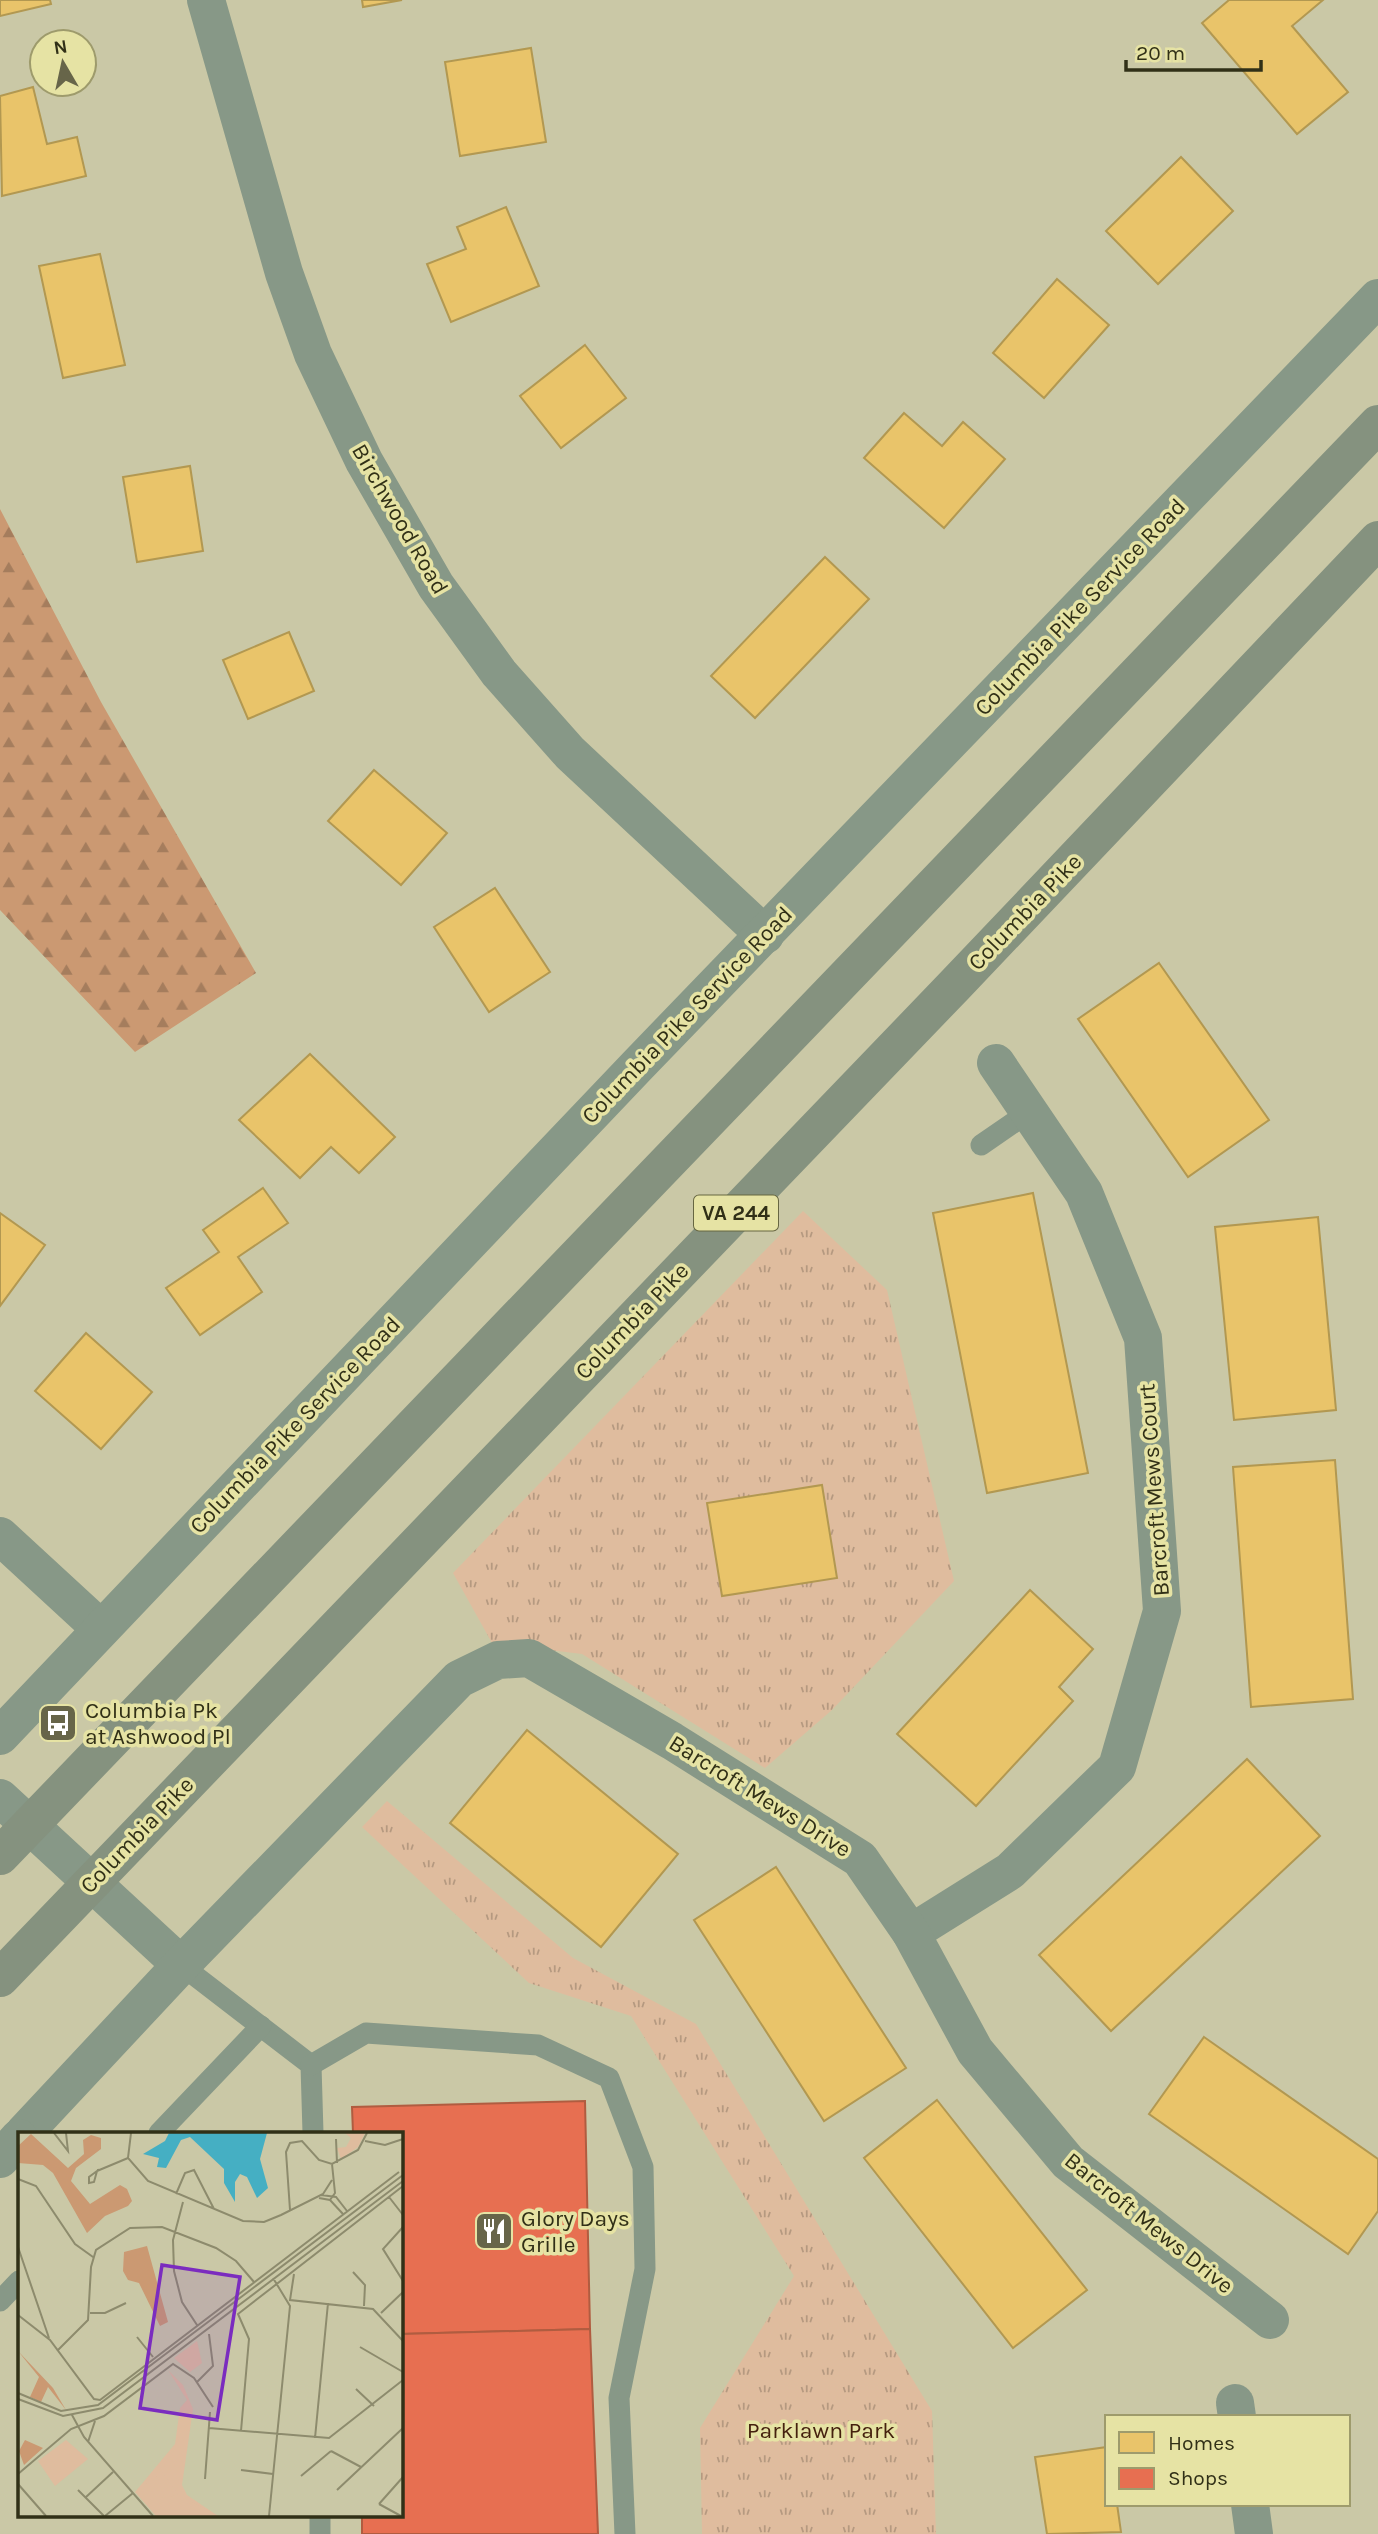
<svg xmlns="http://www.w3.org/2000/svg" width="1378" height="2534" font-family="Karla,sans-serif">
  <style>
    .forest { fill: url(#forest-firs) }
    .park { fill: url(#park-tufts) }
    .homes { fill: #e9c46a; stroke: #b29851; stroke-width: 2 }
    .shops { fill: #e76f51; stroke: #b05c40; stroke-width: 2 }
    .lines { fill: none; stroke-linecap: round; stroke-linejoin: round }
    .service { stroke: #879887; stroke-width: 21 }
    .minor { stroke: #879887; stroke-width: 38 }
    .primary { stroke: #85927f; stroke-width: 38 }
    .labels { text-anchor: middle; dominant-baseline: central; stroke-width: 7; stroke-linejoin: round; paint-order: stroke }
    .shield { fill: #e6e3a4; stroke: #676641; stroke-width: 2 }
    .shield-label { font-size: 21px; font-weight: bold; fill: #313017 }
    .street-label { font-size: 23px; fill: #313017; stroke: #e6e3a4 }
    .poi-label { font-size: 23px; fill: #313017; stroke: #e6e3a4; text-anchor: start }
    .park-label { font-size: 23px; fill: #45210e; stroke: #e6e3a4 }
    .inset-road { fill: none; stroke: #8d8b6d; stroke-width: 2 }
    .view { fill: #7b2cbf; fill-opacity: 0.15; stroke: #7b2cbf; stroke-width: 3.5 }
    .inset-edge { fill: none; stroke: #313017; stroke-width: 3.5 }
  </style>
  <defs>
    <pattern id="forest-firs" width="22" height="20" patternUnits="userSpaceOnUse" patternTransform="scale(1.75)"><rect width="22" height="20" fill="#cb9972"/><path d="M5 1l3.5 6h-7zM16 11l3.5 6h-7z" fill="#a57d5d"/></pattern>
    <pattern id="park-tufts" width="24" height="20" patternUnits="userSpaceOnUse" patternTransform="scale(1.75)"><rect width="24" height="20" fill="#dfbc9e"/><path d="M3 7l-1-3M5 7V3M7 7l1-3M15 17l-1-3M17 17v-4M19 17l1-3" fill="none" stroke="#b59980"/></pattern>
  </defs>
  <rect width="100%" height="100%" fill="#cac8a6"/>
  <path class="forest" d="M0,509L101,702L256,973L135,1052L0,910Z"/>
  <g class="park">
    <path d="M803,1211L887,1290L954,1581L832,1710L765,1768L582,1654L492,1643L453,1573Z"/>
    <path d="M387,1801L573,1958L696,2024L932,2411L936,2534H702L700,2428L794,2276L631,2016L529,1983L362,1827Z"/>
  </g>
  <g class="homes">
    <path d="M0,0H50L51,4L0,16Z"/>
    <path d="M362,0H402L363,7Z"/>
    <path d="M1229,0H1323L1292,26L1348,92L1297,134L1202,23Z"/>
    <path d="M531,48L546,142L460,156L445,62Z"/>
    <path d="M33,87L47,144L77,137L86,176L2,196L0,96Z"/>
    <path d="M1181,157L1233,211L1158,284L1106,231Z"/>
    <path d="M506,207L539,286L451,322L427,264L466,249L457,227Z"/>
    <path d="M100,254L125,365L63,378L39,266Z"/>
    <path d="M1057,279L1109,325L1044,398L993,353Z"/>
    <path d="M585,345L626,398L561,448L520,396Z"/>
    <path d="M904,413L942,446L963,422L1005,459L944,528L864,458Z"/>
    <path d="M190,466L203,551L137,562L123,477Z"/>
    <path d="M825,557L869,599L755,718L711,676Z"/>
    <path d="M289,632L314,691L248,719L223,660Z"/>
    <path d="M374,770L447,833L401,885L328,821Z"/>
    <path d="M495,888L550,972L489,1012L434,927Z"/>
    <path d="M1159,963L1269,1120L1188,1177L1078,1019Z"/>
    <path d="M310,1054L395,1137L359,1173L331,1147L300,1178L239,1120Z"/>
    <path d="M263,1188L288,1223L238,1257L262,1292L200,1335L166,1288L219,1252L203,1230Z"/>
    <path d="M1033,1193L1088,1473L987,1493L933,1213Z"/>
    <path d="M0,1213L45,1245L0,1306Z"/>
    <path d="M1318,1217L1336,1410L1234,1420L1215,1227Z"/>
    <path d="M86,1333L152,1392L101,1449L35,1391Z"/>
    <path d="M1335,1460L1353,1699L1251,1707L1233,1467Z"/>
    <path d="M822,1485L837,1578L722,1596L707,1503Z"/>
    <path d="M1030,1590L1093,1649L1059,1687L1073,1701L976,1806L897,1734Z"/>
    <path d="M527,1730L678,1854L601,1947L450,1823Z"/>
    <path d="M1247,1759L1320,1836L1111,2031L1039,1955Z"/>
    <path d="M776,1867L906,2068L824,2121L694,1920Z"/>
    <path d="M1204,2037L1378,2159V2211L1348,2254L1149,2114Z"/>
    <path d="M937,2100L1087,2290L1013,2348L864,2158Z"/>
    <path d="M1107,2447V2504H1117L1121,2532L1047,2534L1035,2457Z"/>
  </g>
  <g class="shops">
    <path d="M585,2101L590,2329L401,2334V2133H353L352,2107Z"/>
    <path d="M590,2329L598,2534H362V2515H401V2334Z"/>
  </g>
  <g class="lines">
    <g class="service">
      <path d="M981,1145L1029,1112"/>
      <path d="M181,1965L311,2065L313,2133"/>
      <path d="M311,2065L366,2033L538,2045L609,2078L643,2167L645,2269L619,2398L625,2534"/>
      <path d="M159,2133L261,2026"/>
      <path d="M0,2301L19,2281"/>
      <path d="M320,2515V2534"/>
    </g>
    <g class="minor">
      <path d="M206,0L284,273L313,354L364,461L436,586L499,673L570,753L765,935"/>
      <path d="M0,1536L101,1629"/>
      <path d="M0,1736L637,1066L1378,298"/>
      <path d="M0,1798L181,1965"/>
      <path d="M911,1933L1010,1871L1117,1767L1162,1611L1143,1338L1084,1193L996,1063"/>
      <path d="M24,2133L181,1965L459,1679L498,1660L529,1658L672,1741L860,1859L911,1933L975,2051L1068,2162L1270,2320"/>
      <path d="M0,2159L19,2138"/>
      <path d="M1235,2403L1237,2417"/>
      <path d="M1250,2504L1254,2534"/>
    </g>
    <g class="primary">
      <path d="M0,1856L1378,424"/>
      <path d="M0,1978L955,985L1378,540"/>
    </g>
  </g>
  <defs>
    <symbol id="bus-square" viewBox="-11 -11 22 22"><rect x="-9" y="-9" width="18" height="18" rx="4" fill="#676549" stroke="#e6e3a4"/><path d="M-5-6H5V4H4V6H2V4H-2V6H-4V4H-5ZM-3.5-4V0h7V-4ZM-3.5 1.2v1.5H-2V1.2ZM2 1.2v1.5H3.5V1.2Z" fill="#fff"/></symbol>
    <symbol id="restaurant-square" viewBox="-11 -11 22 22"><rect x="-9" y="-9" width="18" height="18" rx="4" fill="#676549" stroke="#e6e3a4"/><path d="M-5-6h1v4h1v-4h1v4h1v-4h1v5L-1.5 .5V6h-2V.5L-5-1ZM5-6V6H3V1.5H1.5Q1.5-4 5-6Z" fill="#fff"/></symbol>
  </defs>
  <g fill-rule="evenodd">
    <use href="#bus-square" x="36" y="1701" width="44" height="44"/>
    <use href="#restaurant-square" x="472" y="2209" width="44" height="44"/>
  </g>
  <g class="labels">
    <rect class="shield" x="694" y="1195.5" width="84" height="35" rx="5"/>
    <g class="shield-label">
      <text x="736" y="1213">VA 244</text>
    </g>
    <g class="street-label">
      <text transform="translate(400 519) rotate(60)">Birchwood Road</text>
      <text transform="translate(1080 607) rotate(-46)">Columbia Pike Service Road</text>
      <text transform="translate(1025 912) rotate(-46)">Columbia Pike</text>
      <text transform="translate(687 1015) rotate(-46)">Columbia Pike Service Road</text>
      <text transform="translate(632 1321) rotate(-46)">Columbia Pike</text>
      <text transform="translate(295 1425) rotate(-46)">Columbia Pike Service Road</text>
      <text transform="translate(1154 1490) rotate(-94)">Barcroft Mews Court</text>
      <text transform="translate(760 1796) rotate(32)">Barcroft Mews Drive</text>
      <text transform="translate(137 1835) rotate(-46)">Columbia Pike</text>
      <text transform="translate(1149 2223) rotate(39)">Barcroft Mews Drive</text>
    </g>
    <g class="poi-label">
      <text x="85" y="1710">Columbia Pk<tspan x="85" dy="26">at Ashwood Pl</tspan></text>
      <text x="521" y="2218">Glory Days<tspan x="521" dy="26">Grille</tspan></text>
    </g>
    <g class="park-label">
      <text x="821" y="2430">Parklawn Park</text>
    </g>
  </g>
  <g transform="translate(18 2132)">
    <rect width="385" height="385" fill="#cac8a6"/>
    <path d="M13,2L50,36L66,22L65,8L73,3L83,6V17L58,36L53,49L72,72L102,53L109,57L114,69L110,74L87,84L69,101L35,41L25,33L0,31V14ZM129,114L150,190L142,194L121,151L110,148L105,139L106,120ZM0,219L35,256L48,278L30,255L23,270L12,265L21,245ZM7,308L25,316L6,333L1,319Z" fill="#cb9972"/>
    <path d="M48,308L70,327L37,354L20,329Z" fill="#dfbc9e"/>
    <path d="M327,1H347L340,15L323,27L319,16L328,15L333,6ZM179,209L184,231L172,240L156,226ZM150,238L165,253L175,277L164,353L169,363L200,384H138L117,360L157,312L162,276L169,268Z" fill="#dfbc9e"/>
    <path d="M144,340L160,362L152,365L139,366L124,354ZM171,369L193,380L191,384H163Z" fill="#dfbc9e"/>
    <path d="M151,1H249L242,27L250,56L239,66L229,45L222,42L217,50V70L206,51V37L172,5L163,8L148,36L139,35L141,26L125,22L147,9Z" fill="#45afc3"/>
    <path class="inset-road" d="M36,1L50,19L48,1M113,1L110,26L130,49L225,89L246,90L263,83L305,62L314,48M318,7L319,31M347,9L367,13L385,7M79,39L110,26M79,39L76,50L71,51V45ZM0,47L18,54L57,112L75,125M158,62L167,41L176,38L196,77M303,63L318,65L329,79M371,65L385,83M301,66L312,68L325,82M312,68L317,61L314,32M165,70L155,108L156,139L164,170L179,193M272,78L268,20L272,11L284,9L301,28L314,32L340,18L349,1M385,95L365,117L385,149M0,115L31,206M335,140L347,153L346,174M276,142L272,168L355,177L385,209M72,181H87L108,171M363,181L385,160M0,183L32,208L76,267L82,268L381,40M119,205L135,225M342,215L385,240M39,219L70,188L73,135L78,118L112,96L144,95L198,116L218,129L236,150M179,250L195,234L191,202M338,257L356,274M0,261L43,279L80,273L385,43M0,267L45,284L85,276L385,49M54,283L66,305L135,384M191,296L311,306L385,248M223,299L231,207L220,182L385,54M297,306L310,171M70,310L77,289M313,319L343,335M223,338L255,342M0,342L53,297L86,284L155,232L176,246L195,275M283,344L313,319M187,347L192,280M0,352L28,384M60,358L86,384M319,358L385,296M68,365L95,340M361,372L385,345M361,372L383,384M87,384L115,361M251,384L272,174L255,146"/>
    <path class="view" d="M144,133L222,145L199,288L122,276Z"/>
    <rect width="385" height="385" class="inset-edge"/>
  </g>
  <rect x="1105" y="2415" width="245" height="91" fill="#e6e3a4" stroke="#9e9b6c" stroke-width="2"/>
  <rect x="1119" y="2432" width="35" height="21" fill="#e9c46a" stroke="#9e9b6c" stroke-width="2"/>
  <text x="1168" y="2450" font-size="21" fill="#313017">Homes</text>
  <rect x="1119" y="2468" width="35" height="21" fill="#e76f51" stroke="#9e9b6c" stroke-width="2"/>
  <text x="1168" y="2485" font-size="21" fill="#313017">Shops</text>
  <g transform="translate(63 63) rotate(351)"><circle r="33" fill="#e6e3a4" stroke="#9e9b6c" stroke-width="2"/>
  <path d="M0-5L12 26L0 18L-12 26Z" fill="#676549"/>
  <text y="-10" font-size="19" font-weight="bold" text-anchor="middle" fill="#313017">N</text>
  </g>
  <path d="M1126 60v10h135v-10" fill="none" stroke="#313017" stroke-width="3.5"/>
  <text x="1136" y="60" font-size="21" fill="#313017" stroke="#e6e3a4" stroke-width="5" paint-order="stroke">20 m</text>
</svg>
